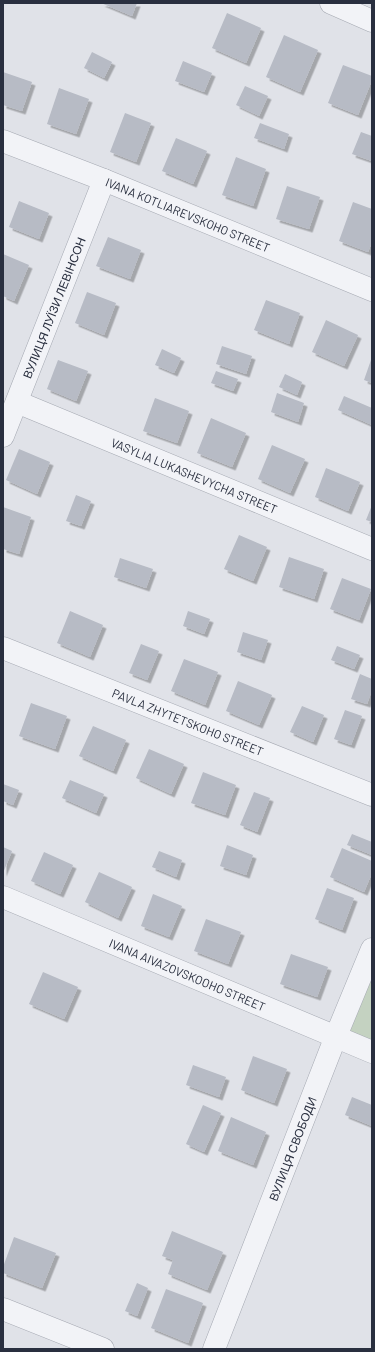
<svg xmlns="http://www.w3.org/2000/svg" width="375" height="1352" font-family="Barlow,sans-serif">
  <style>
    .green { fill: #c4d2c1 }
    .building { fill: #b7bbc5; filter: url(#shadow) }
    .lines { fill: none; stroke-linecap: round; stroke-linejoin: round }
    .minor-casing { stroke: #a5a9b2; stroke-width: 23 }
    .minor { stroke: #f2f3f7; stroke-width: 22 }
    .labels { text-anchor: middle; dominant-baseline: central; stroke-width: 3; stroke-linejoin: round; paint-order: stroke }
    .street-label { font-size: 12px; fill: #292f3f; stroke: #eff1f6 }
  </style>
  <defs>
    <filter id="shadow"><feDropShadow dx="3.5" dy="3.5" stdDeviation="0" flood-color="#0004"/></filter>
  </defs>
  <rect width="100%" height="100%" fill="#e0e2e8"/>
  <path class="green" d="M372,961V1046L343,1034Z"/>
  <g class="building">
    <path d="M101,3H137L132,16Z"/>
    <path d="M227,13L261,28L246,63L212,48Z"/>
    <path d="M284,35L318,50L300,92L266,77Z"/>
    <path d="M92,52L112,62L104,78L84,68Z"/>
    <path d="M183,61L212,73L204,92L175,81Z"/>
    <path d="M343,65L372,76V80L358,115L328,103Z"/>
    <path d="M3,72L32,82L22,111L3,105Z"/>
    <path d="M245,86L268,96L259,116L236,105Z"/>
    <path d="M59,88L89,99L76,134L47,124Z"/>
    <path d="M125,113L151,123L136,162L110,152Z"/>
    <path d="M260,123L289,134L284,149L254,138Z"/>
    <path d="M361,132L372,136V161L352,154Z"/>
    <path d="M176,138L207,151L193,184L162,171Z"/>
    <path d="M236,157L266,169L253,206L222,195Z"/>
    <path d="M287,186L320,197L309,229L276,219Z"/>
    <path d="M19,201L49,213L39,239L9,227Z"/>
    <path d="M353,202L372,209V242L368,252L339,241Z"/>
    <path d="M108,237L141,250L130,279L96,266Z"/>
    <path d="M3,254L29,265L14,301L3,296Z"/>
    <path d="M87,292L116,303L104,335L75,323Z"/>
    <path d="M266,300L300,313L289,344L254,330Z"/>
    <path d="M326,320L358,335L344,366L312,352Z"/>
    <path d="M222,346L252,356L246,374L216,364Z"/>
    <path d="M162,349L181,358L174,373L155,365Z"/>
    <path d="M372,357V383L364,380Z"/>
    <path d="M58,360L88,371L76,401L47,389Z"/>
    <path d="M216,371L238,379L233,391L211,383Z"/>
    <path d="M285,374L302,382L297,395L279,387Z"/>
    <path d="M277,393L304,403L298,422L271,412Z"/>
    <path d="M344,396L372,408V425L338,410Z"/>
    <path d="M155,398L189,411L177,443L143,431Z"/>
    <path d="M211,418L246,433L232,467L197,453Z"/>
    <path d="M272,445L305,459L290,493L258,479Z"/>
    <path d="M19,449L50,462L37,494L6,480Z"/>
    <path d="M326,468L360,482L348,511L315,497Z"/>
    <path d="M76,495L91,501L81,526L66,521Z"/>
    <path d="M372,505V522L366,520Z"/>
    <path d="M3,507L31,517L19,554L3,549Z"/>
    <path d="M239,535L267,547L253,581L224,569Z"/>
    <path d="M289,557L324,569L314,599L279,587Z"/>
    <path d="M120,558L153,569L146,588L114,577Z"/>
    <path d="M342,578L371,589L359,620L330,609Z"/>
    <path d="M70,611L103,625L90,657L57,643Z"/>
    <path d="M188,611L210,619L204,634L183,626Z"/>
    <path d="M243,632L268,640L261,660L237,652Z"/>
    <path d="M141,644L159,651L147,680L129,673Z"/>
    <path d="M337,646L360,655L354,669L331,660Z"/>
    <path d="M184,659L218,672L205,705L171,691Z"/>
    <path d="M360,674L372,679V690L367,704L351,699Z"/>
    <path d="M238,681L272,695L259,725L226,711Z"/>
    <path d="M31,703L67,716L55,749L19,736Z"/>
    <path d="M302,706L324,715L313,742L290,732Z"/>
    <path d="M345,710L362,716L351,745L334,739Z"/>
    <path d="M93,726L126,740L113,771L79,756Z"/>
    <path d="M149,749L184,764L171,794L136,778Z"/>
    <path d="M203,772L236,785L225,815L191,803Z"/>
    <path d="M70,780L104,794L96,813L62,798Z"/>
    <path d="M3,784L19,790L13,805L3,801Z"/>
    <path d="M254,792L270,798L257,832L240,825Z"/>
    <path d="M352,834L372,842V855L347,845Z"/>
    <path d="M227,845L253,855L246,875L220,866Z"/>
    <path d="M3,847L12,851L3,873Z"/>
    <path d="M342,848L372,861V873L364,892L330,877Z"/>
    <path d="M159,851L182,860L176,877L152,867Z"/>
    <path d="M44,852L73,865L60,894L31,881Z"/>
    <path d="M99,872L132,887L118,918L85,902Z"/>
    <path d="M327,888L354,898L342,930L315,919Z"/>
    <path d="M153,894L182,906L169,937L141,926Z"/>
    <path d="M206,919L241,932L228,964L194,951Z"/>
    <path d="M291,954L328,967L317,997L280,984Z"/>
    <path d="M43,972L78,987L64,1019L29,1004Z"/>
    <path d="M253,1056L287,1069L274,1103L241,1090Z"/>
    <path d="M193,1065L226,1077L219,1097L186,1085Z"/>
    <path d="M352,1097L372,1105V1126L345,1115Z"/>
    <path d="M203,1105L221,1113L204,1152L186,1144Z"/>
    <path d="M231,1117L266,1132L253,1165L218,1151Z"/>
    <path d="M172,1231L223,1252L207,1290L168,1274L173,1260L162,1256Z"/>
    <path d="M14,1237L56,1253L42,1288L3,1273V1267Z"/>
    <path d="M137,1283L148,1288L137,1316L125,1311Z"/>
    <path d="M166,1289L203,1303L188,1343L151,1328Z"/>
  </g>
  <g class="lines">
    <defs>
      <g id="minor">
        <path d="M331,3L372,21"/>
        <path id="s1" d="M3,141L104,180L372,290"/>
        <path id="s2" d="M17,402L372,549"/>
        <path id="s3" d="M3,436L104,180"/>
        <path id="s4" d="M3,648L372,795"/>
        <path id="s5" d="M3,897L372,1052"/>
        <path d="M3,1309L103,1349"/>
        <path id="s6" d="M214,1349L336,1036L372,949"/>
      </g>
    </defs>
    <use href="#minor" class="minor-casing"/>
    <use href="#minor" class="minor"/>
  </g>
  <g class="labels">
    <g class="street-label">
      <text stroke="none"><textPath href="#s1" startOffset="199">IVANA KOTLIAREVSKOHO STREET</textPath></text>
      <text stroke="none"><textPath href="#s3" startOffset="138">ВУЛИЦЯ ЛУЇЗИ ЛЕВІНСОН</textPath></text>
      <text stroke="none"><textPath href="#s2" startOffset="192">VASYLIA LUKASHEVYCHA STREET</textPath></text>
      <text stroke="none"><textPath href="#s4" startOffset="199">PAVLA ZHYTETSKOHO STREET</textPath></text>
      <text stroke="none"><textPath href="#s5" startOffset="200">IVANA AIVAZOVSKOOHO STREET</textPath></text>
      <text stroke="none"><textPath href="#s6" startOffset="215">ВУЛИЦЯ СВОБОДИ</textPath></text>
    </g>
  </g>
  <rect width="375" height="1352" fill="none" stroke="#292f3f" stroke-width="8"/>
</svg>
